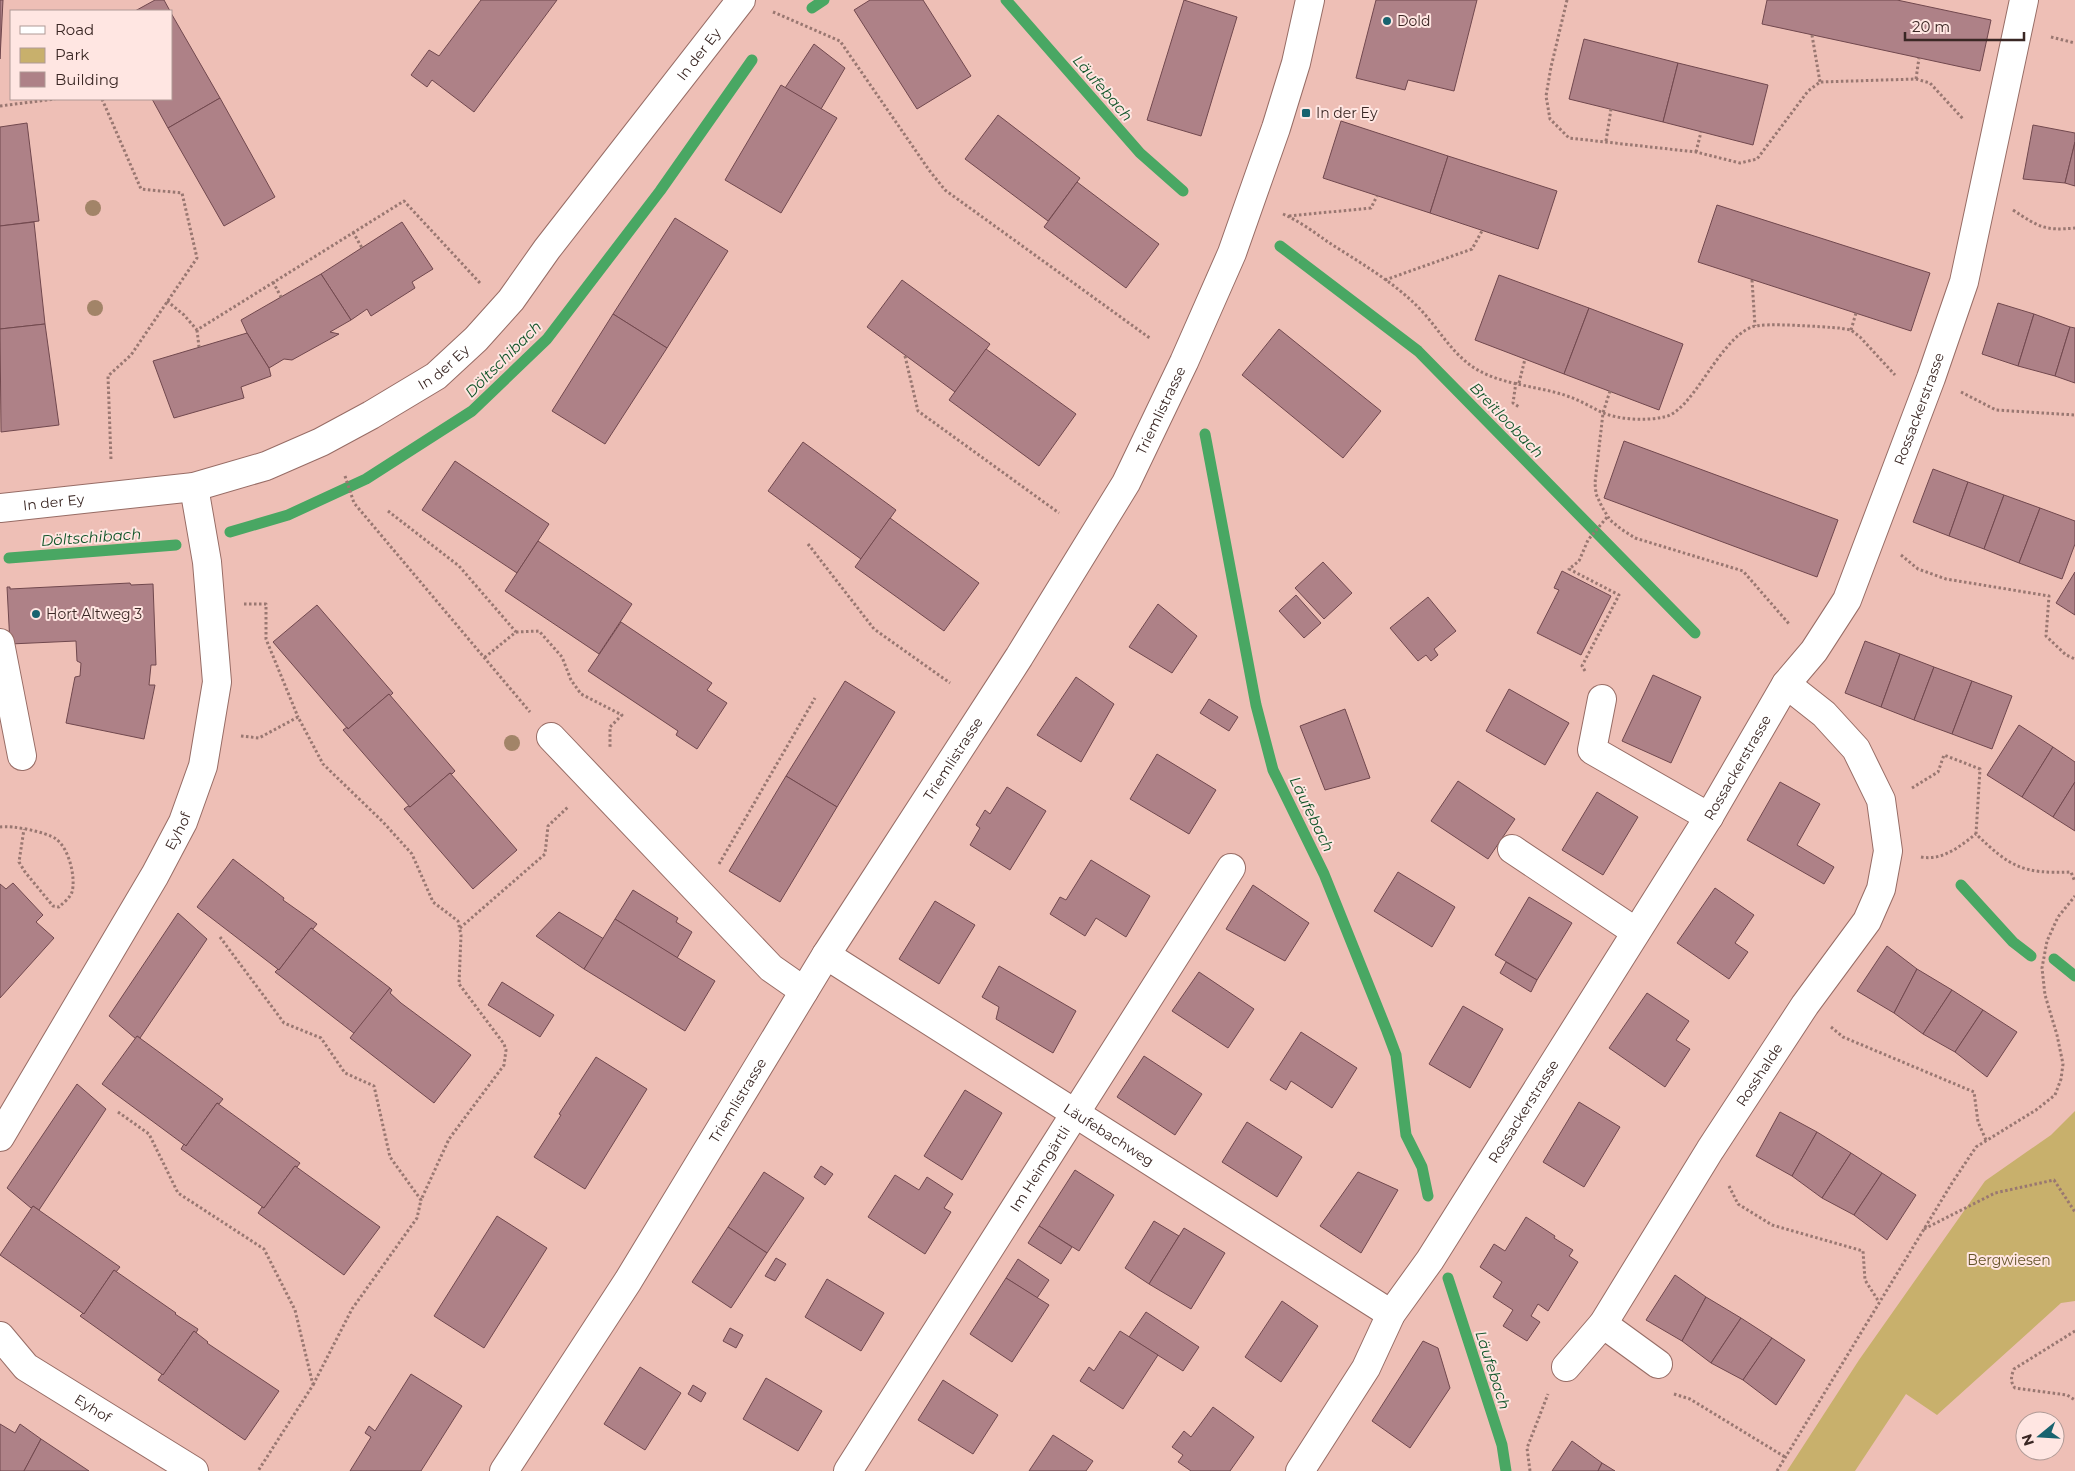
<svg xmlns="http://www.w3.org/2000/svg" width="2075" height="1471" font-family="Montserrat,sans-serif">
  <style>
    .green { fill: #c8b06c }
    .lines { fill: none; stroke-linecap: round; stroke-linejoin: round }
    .stream { stroke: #49a763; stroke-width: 11 }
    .building { fill: #ae8187; stroke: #71484e }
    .minor-casing { stroke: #976c65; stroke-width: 30 }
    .path { stroke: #997771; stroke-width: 3; stroke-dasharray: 2.5 2.5; stroke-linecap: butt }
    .minor { stroke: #fff; stroke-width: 28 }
    .tree { fill: #a28468 }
    .poi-dot { fill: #18636f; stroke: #ffe6e2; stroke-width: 2 }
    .labels { text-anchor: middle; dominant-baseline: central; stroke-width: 4; stroke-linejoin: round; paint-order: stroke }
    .poi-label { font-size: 14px; fill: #3a2724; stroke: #ffe6e2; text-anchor: start }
    .street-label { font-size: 14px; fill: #3a2724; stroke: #ffe6e2 }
    .park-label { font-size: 14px; fill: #645428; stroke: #ffe6e2 }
    .water-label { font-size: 15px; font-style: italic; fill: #115529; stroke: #ffe6e2 }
  </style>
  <rect width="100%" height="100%" fill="#eebfb6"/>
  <path class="green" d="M2075,1111V1301L2061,1303L1937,1415L1906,1394L1855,1471H1787L1859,1360L1985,1181L2051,1135Z"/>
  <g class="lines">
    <g class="stream">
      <path d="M1006,0L1140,153L1183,191"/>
      <path d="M812,8L824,0"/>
      <path d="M1280,246L1418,351L1695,633"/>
      <path d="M1205,434L1256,705L1273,770L1324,874L1387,1031L1396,1055L1406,1135L1422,1167L1428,1196"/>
      <path d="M230,532L288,515L366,479L472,411L547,339L660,191L752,60"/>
      <path d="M9,558L176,545"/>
      <path d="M1961,885L2013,942L2031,956"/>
      <path d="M2054,959L2075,976"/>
      <path d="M1448,1278L1502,1445L1506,1471"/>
    </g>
  </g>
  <g class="building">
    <path d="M0,0H3L0,59Z"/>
    <path d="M155,0H164L170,11H135Z"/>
    <path d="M481,0H557L474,112L432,80L427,87L411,75L429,50L439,56Z"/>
    <path d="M870,0H923L971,76L917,109L854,10Z"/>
    <path d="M1184,0L1237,17L1201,136L1147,120Z"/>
    <path d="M1376,0H1477L1454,91L1408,80L1405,90L1356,78Z"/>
    <path d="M1767,0H1897L1991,20L1980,71L1762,24Z"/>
    <path d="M171,13L220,98L168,128L152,99H171Z"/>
    <path d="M1584,39L1678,63L1663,122L1569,99Z"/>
    <path d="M814,44L845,68L821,109L785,88Z"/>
    <path d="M1678,63L1768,85L1753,145L1663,122Z"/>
    <path d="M781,85L837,118L781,213L725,180Z"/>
    <path d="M220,98L275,197L224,226L168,128Z"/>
    <path d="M998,115L1080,178L1048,221L965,159Z"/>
    <path d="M1341,121L1448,156L1430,213L1323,178Z"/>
    <path d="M27,123L39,221L0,226V127Z"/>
    <path d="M2033,125L2075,133V142L2065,183L2023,179Z"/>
    <path d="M2075,142V186L2065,183Z"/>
    <path d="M1448,156L1557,191L1538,249L1430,213Z"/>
    <path d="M1077,182L1159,244L1126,288L1044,227Z"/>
    <path d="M1717,205L1930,273L1911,331L1698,262Z"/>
    <path d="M675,218L728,251L667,348L613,314Z"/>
    <path d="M34,222L45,324L0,329V226Z"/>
    <path d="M402,222L433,269L412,282L415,288L371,316L367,309L351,320L321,274Z"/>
    <path d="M321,274L351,320L330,332L339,334L292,360L284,359L269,368L247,333L241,320Z"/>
    <path d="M1499,275L1589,308L1564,374L1475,340Z"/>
    <path d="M902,280L990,344L955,392L867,327Z"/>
    <path d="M1998,303L2034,314L2018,366L1982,354Z"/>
    <path d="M1589,308L1683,344L1659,410L1564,374Z"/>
    <path d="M613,314L667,348L605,444L552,411Z"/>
    <path d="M2034,314L2070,327L2055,376L2018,366Z"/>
    <path d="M45,324L59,425L1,432L0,329Z"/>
    <path d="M2070,327L2075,328V383L2055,376Z"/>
    <path d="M1279,329L1381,411L1343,458L1242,375Z"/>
    <path d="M247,333L269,368L271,376L241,387L244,398L174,418L153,361Z"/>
    <path d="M986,349L1076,414L1039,466L949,400Z"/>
    <path d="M1624,441L1838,520L1817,577L1604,498Z"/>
    <path d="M803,442L896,510L861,559L768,491Z"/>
    <path d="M455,461L549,524L517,573L422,510Z"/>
    <path d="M1933,469L1968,482L1949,536L1913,522Z"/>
    <path d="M1968,482L2004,495L1984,549L1949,536Z"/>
    <path d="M2004,495L2040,508L2019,563L1984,549Z"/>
    <path d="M2040,508L2075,521V544L2062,579L2019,563Z"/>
    <path d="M890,518L979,583L944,631L855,567Z"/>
    <path d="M538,541L632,604L599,654L505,591Z"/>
    <path d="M1323,562L1352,593L1324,619L1295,588Z"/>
    <path d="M1562,571L1611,596L1581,655L1537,633L1559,590L1554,588Z"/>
    <path d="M2075,572V615L2056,603Z"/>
    <path d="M130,583L131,585L153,584L156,665H151L149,685H155L144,739L66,723L75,677L80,676L81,663L77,661L76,641L10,644L7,587H10V589Z"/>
    <path d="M1296,595L1321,623L1304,638L1279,611Z"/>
    <path d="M1428,597L1456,631L1434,649L1438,655L1431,661L1426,655L1418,661L1390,628Z"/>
    <path d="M1158,604L1197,636L1172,673L1129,647Z"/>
    <path d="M317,605L393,693L390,696L389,694L348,729L273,642Z"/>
    <path d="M621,622L712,683L707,690L727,703L697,749L676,735L678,731L588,671Z"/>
    <path d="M1865,641L1900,654L1881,707L1845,693Z"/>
    <path d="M1900,654L1934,667L1914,720L1881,707Z"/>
    <path d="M1934,667L1972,681L1952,734L1914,720Z"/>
    <path d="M1653,675L1701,697L1671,763L1622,741Z"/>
    <path d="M1076,677L1114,704L1081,762L1037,735Z"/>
    <path d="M845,681L895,712L837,807L786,776Z"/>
    <path d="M1972,681L2012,696L1992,749L1952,734Z"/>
    <path d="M1509,689L1569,723L1545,765L1486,731Z"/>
    <path d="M389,694L455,771L452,774L450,773L410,807L343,730L347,727L348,729Z"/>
    <path d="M1209,699L1238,717L1229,731L1200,713Z"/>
    <path d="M1345,709L1370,778L1325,790L1300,726Z"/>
    <path d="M2019,725L2053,747L2022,797L1987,775Z"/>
    <path d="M2053,747L2075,762V782L2053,817L2022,797Z"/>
    <path d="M1157,754L1216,790L1189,834L1130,799Z"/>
    <path d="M450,773L517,850L473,889L404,809L408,806L410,807Z"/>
    <path d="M786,776L837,807L780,902L729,871Z"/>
    <path d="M1458,781L1515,819L1488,859L1431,821Z"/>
    <path d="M1780,782L1820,804L1797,845L1834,867L1824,884L1747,840Z"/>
    <path d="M2075,782V831L2053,817Z"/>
    <path d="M1007,787L1046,811L1010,870L970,845L980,828L976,825L985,810L990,814Z"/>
    <path d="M1597,792L1638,817L1603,875L1562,850Z"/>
    <path d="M233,859L284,898L283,900L317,924L313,929L311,928L279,970L197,907Z"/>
    <path d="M1091,860L1150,896L1126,937L1096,918L1085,936L1050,914L1060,897L1066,900Z"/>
    <path d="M1398,872L1455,907L1432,947L1374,911Z"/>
    <path d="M13,883L43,915L36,922L54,938L0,998V884L6,889Z"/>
    <path d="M1253,885L1309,923L1285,961L1226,929Z"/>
    <path d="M1715,888L1754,915L1735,943L1748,952L1729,979L1677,943Z"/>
    <path d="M633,890L678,918L676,922L692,932L677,958L615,919Z"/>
    <path d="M1529,897L1572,923L1537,980L1495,955Z"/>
    <path d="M935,901L975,925L939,984L899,959Z"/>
    <path d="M559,912L604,939L584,969L536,936Z"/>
    <path d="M178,913L207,939L140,1038L137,1036L136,1039L109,1016Z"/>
    <path d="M615,919L715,981L685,1031L584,969Z"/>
    <path d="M311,928L390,988L355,1034L275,972L278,969L279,970Z"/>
    <path d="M1887,946L1917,969L1894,1013L1857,991Z"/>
    <path d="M1506,962L1537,980L1531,992L1500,973Z"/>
    <path d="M999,966L1076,1011L1053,1053L996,1019L999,1007L982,997Z"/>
    <path d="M1917,969L1952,990L1923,1034L1894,1013Z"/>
    <path d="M1199,972L1254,1009L1228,1048L1172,1011Z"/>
    <path d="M502,982L554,1015L540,1037L488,1005Z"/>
    <path d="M390,988L392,990L390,993L401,1003L471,1055L434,1103L350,1038Z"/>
    <path d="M1952,990L1983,1010L1955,1052L1923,1034Z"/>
    <path d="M1647,993L1689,1021L1676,1040L1690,1049L1665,1087L1609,1048Z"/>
    <path d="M1463,1006L1503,1029L1470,1088L1429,1064Z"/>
    <path d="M1983,1010L2017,1032L1987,1077L1955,1052Z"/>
    <path d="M1301,1032L1357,1068L1332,1108L1291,1081L1286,1090L1270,1080Z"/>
    <path d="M137,1036L223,1099L219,1104L217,1103L186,1146L102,1084Z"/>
    <path d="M1144,1056L1202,1094L1175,1135L1117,1097Z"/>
    <path d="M596,1057L647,1089L585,1189L534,1157L561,1115L559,1114Z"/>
    <path d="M77,1084L106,1109L39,1210L33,1206L31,1208L7,1188Z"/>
    <path d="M965,1090L1002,1113L962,1180L924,1156Z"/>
    <path d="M1579,1102L1620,1127L1584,1187L1543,1162Z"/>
    <path d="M217,1103L300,1163L297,1167L295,1166L264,1208L181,1149L184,1144L186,1146Z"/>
    <path d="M1780,1112L1817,1132L1792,1176L1756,1156Z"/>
    <path d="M1247,1122L1302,1157L1277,1197L1222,1162Z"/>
    <path d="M1817,1132L1851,1153L1822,1198L1792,1176Z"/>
    <path d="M1851,1153L1882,1173L1854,1215L1822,1198Z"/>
    <path d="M295,1166L380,1227L344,1275L258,1213L262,1207L264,1208Z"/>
    <path d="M821,1166L833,1174L825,1185L814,1177Z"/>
    <path d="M1075,1170L1114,1195L1079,1251L1039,1226Z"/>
    <path d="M764,1172L804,1198L767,1253L728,1227Z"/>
    <path d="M1358,1172L1398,1190L1361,1253L1320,1226Z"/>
    <path d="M1882,1173L1916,1195L1887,1240L1854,1215Z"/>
    <path d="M895,1175L919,1190L927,1177L953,1194L944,1208L951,1212L925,1254L868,1217Z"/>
    <path d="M33,1206L120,1267L116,1272L114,1270L84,1314L0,1255Z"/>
    <path d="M497,1216L547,1248L484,1348L434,1316Z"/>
    <path d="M1526,1217L1555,1236L1554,1238L1573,1250L1569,1256L1578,1262L1548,1311L1538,1304L1531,1316L1540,1322L1527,1341L1503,1326L1513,1310L1493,1297L1502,1282L1480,1267L1494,1244L1505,1251Z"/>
    <path d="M1154,1221L1179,1236L1149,1284L1125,1268Z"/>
    <path d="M1039,1226L1072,1247L1061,1264L1028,1243Z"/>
    <path d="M728,1227L767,1253L731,1308L692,1282Z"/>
    <path d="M1184,1228L1225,1253L1191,1309L1149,1284Z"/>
    <path d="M776,1258L786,1264L775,1281L765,1276Z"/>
    <path d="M1018,1259L1049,1280L1037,1298L1006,1278Z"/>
    <path d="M114,1270L176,1313L175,1314L198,1329L196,1333L194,1331L163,1375L80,1316L83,1313L84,1314Z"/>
    <path d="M1675,1275L1706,1297L1682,1341L1646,1320Z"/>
    <path d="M1006,1278L1049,1305L1012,1362L970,1334Z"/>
    <path d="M827,1279L884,1313L861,1351L805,1317Z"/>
    <path d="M1706,1297L1741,1318L1711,1363L1682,1341Z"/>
    <path d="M1282,1301L1318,1326L1281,1382L1245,1357Z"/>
    <path d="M1146,1312L1199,1347L1183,1371L1129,1337Z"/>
    <path d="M1741,1318L1772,1338L1743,1380L1711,1363Z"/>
    <path d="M730,1328L743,1335L736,1348L723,1341Z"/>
    <path d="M194,1331L208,1342L207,1343L279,1391L245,1440L158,1380L162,1374L163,1375Z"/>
    <path d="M1120,1331L1158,1355L1123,1409L1080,1381L1089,1367L1094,1371Z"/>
    <path d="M1772,1338L1805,1360L1776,1405L1743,1380Z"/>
    <path d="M1423,1341L1438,1348L1450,1388L1410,1448L1372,1421Z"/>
    <path d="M640,1367L681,1393L645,1450L604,1424Z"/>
    <path d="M411,1374L462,1406L421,1471H350L371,1437L365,1433L369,1426L375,1431Z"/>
    <path d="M766,1378L822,1411L798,1451L743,1419Z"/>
    <path d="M943,1380L998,1415L973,1454L918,1420Z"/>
    <path d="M693,1385L706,1393L701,1402L688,1394Z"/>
    <path d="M1213,1407L1254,1437L1230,1471H1191L1178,1462L1183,1455L1172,1447L1184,1431L1191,1437Z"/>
    <path d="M0,1424L15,1433L20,1424L41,1439L24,1471H0Z"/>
    <path d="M1053,1435L1093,1461L1086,1471H1029Z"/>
    <path d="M41,1439L89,1471H24Z"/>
    <path d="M1572,1441L1602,1463L1598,1471H1552Z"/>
    <path d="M1602,1463L1615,1471H1598Z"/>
  </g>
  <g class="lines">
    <defs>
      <g id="minor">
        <path id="s1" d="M0,508L194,487L266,466L321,442L371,415L436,376L476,339L511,300L547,249L741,0"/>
        <path d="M0,643L22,756"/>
        <path d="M1602,699L1592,750L1709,817"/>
        <path d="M551,737L771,968L804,991"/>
        <path d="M1512,849L1636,932"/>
        <path id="s2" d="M826,955L1391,1314"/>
        <path id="s3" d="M0,1137L155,875L183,822L203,766L217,682L207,562L194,487"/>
        <path d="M1603,1324L1658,1364"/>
        <path id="s4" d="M0,1336L26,1367L194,1471"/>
        <path id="s5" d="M1566,1367L1603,1324L1710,1150L1805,1005L1867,921L1881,889L1888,851L1881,800L1856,749L1824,714L1786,684"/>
        <path id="s6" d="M504,1471L628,1281L826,955L1019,657L1126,483L1184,362L1232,253L1276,128L1296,63L1310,0"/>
        <path id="s7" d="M848,1471L1231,868"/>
        <path id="s8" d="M1300,1471L1366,1368L1391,1314L1430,1260L1710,815L1786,684L1814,651L1847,600L1931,378L1964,282L2024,0"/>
      </g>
    </defs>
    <use href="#minor" class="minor-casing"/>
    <g class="path">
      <path d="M1567,0L1551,67L1546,96L1550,119L1569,138L1696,152L1740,163L1757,159L1808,91L1820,82L1916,79L1930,83L1964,120"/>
      <path d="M773,12L840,41L929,170L945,190L1151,339"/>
      <path d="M1812,35L1820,82"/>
      <path d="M2051,37L2075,43"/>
      <path d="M1916,79L1919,58"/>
      <path d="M102,99L141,189L182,193L197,258L131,355L108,376L111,460"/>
      <path d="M0,106L55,99"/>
      <path d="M1606,141L1611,109"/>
      <path d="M1696,152L1701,132"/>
      <path d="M2013,210C2039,227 2044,231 2075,228"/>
      <path d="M1283,214C1299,221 1314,232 1328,242C1359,262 1394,282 1420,309C1437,327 1450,350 1470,365C1499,386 1538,385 1570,397C1581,401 1591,407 1601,412C1619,420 1645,421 1664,417C1693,412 1718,340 1752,327C1764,322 1823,327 1839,328L1851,330L1860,337L1895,375"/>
      <path d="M1289,216L1371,208L1377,196"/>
      <path d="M353,232L362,248"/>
      <path d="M1385,280L1472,249L1482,231"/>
      <path d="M1752,280L1755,326"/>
      <path d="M273,282L281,297"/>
      <path d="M167,301L184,315L197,330L404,201L480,283"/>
      <path d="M197,330L199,347"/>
      <path d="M1851,330L1856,313"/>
      <path d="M905,356L918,411L1059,513"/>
      <path d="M1516,382L1513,403L1519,407"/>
      <path d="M1519,383L1525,359"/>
      <path d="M1610,391L1603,413L1595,483L1596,494L1602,507L1610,520L1621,529L1635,538L1743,571L1790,625"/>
      <path d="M1961,392L1996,410L2075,415"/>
      <path d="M345,476L354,503L530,712"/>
      <path d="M388,511L459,566L516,632L484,658"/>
      <path d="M808,544L874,629L950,683"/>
      <path d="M1901,555L1918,569L1946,579L2049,596L2046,636L2066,655L2075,659"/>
      <path d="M244,604H266V639L298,717"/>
      <path d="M516,632L539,631L562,657L571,680L581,694L622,715L610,727V747"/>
      <path d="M1585,671L1582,666L1619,595L1569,569L1579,561L1588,540L1608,516"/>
      <path d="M241,736L259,738L298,717L323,764L383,822L412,854L433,902L458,921L461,935L459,984L504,1044L506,1050L504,1065L449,1139L421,1200"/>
      <path d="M1912,788L1938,772L1944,755L1980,769L1976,834C2010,867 2023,874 2071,872L2075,882"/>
      <path d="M0,827C11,825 47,832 56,839C69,848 76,878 72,892C70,898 63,903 59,907L53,906L25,872L19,862L24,829"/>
      <path d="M1921,857C1943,861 1960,846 1976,834"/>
      <path d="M719,864L815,698"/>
      <path d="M460,928L545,854L548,826L569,806"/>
      <path d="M220,937L284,1023L321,1038L345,1073L374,1086L390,1157L421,1200L417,1218L352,1309L313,1385"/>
      <path d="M1831,1027L1843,1037L1974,1092L1978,1122L1986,1140"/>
      <path d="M118,1112L149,1134L178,1193L264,1249L295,1310L313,1385L258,1471"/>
      <path d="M1729,1186L1738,1204L1772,1225L1863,1251L1865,1280L1879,1302"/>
      <path d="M1924,1229L1995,1193L2054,1180L2075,1212"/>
      <path d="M2075,1331L2014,1369C2011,1376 2010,1382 2015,1388L2067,1395L2075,1400"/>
      <path d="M1674,1394L1690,1399L1785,1457"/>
      <path d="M1530,1471L1527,1448L1548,1394"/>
      <path d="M1777,1471L1952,1183L1976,1147L2036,1110L2055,1095L2061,1079L2063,1064L2057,1035L2045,995L2042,968L2047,941L2058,917L2075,896"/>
    </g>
    <use href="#minor" class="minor"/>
  </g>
  <g class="tree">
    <circle cx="93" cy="208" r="8"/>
    <circle cx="95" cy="308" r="8"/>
    <circle cx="512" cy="743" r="8"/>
  </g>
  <g class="poi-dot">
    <circle cx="1387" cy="21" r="5"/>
    <rect x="1301" y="108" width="10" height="10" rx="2.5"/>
    <circle cx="36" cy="614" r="5"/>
  </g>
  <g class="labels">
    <g class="poi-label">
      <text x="1397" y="21">Dold</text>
      <text x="1316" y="113">In der Ey</text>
      <text x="46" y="614">Hort Altweg 3</text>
    </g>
    <g class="street-label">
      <text stroke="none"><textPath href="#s1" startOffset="879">In der Ey</textPath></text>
      <text stroke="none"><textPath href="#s1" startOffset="474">In der Ey</textPath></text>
      <text stroke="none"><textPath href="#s8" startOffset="1234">Rossackerstrasse</textPath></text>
      <text stroke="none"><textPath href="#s6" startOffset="1248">Triemlistrasse</textPath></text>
      <text stroke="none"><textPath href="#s1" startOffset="54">In der Ey</textPath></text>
      <text stroke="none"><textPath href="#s6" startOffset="842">Triemlistrasse</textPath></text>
      <text stroke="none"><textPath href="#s8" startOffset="829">Rossackerstrasse</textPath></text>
      <text stroke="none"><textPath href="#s3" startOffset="354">Eyhof</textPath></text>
      <text stroke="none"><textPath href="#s5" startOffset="351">Rosshalde</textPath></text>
      <text stroke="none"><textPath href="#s6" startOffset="438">Triemlistrasse</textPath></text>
      <text stroke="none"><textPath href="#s8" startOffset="424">Rossackerstrasse</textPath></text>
      <text stroke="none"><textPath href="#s2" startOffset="335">Läufebachweg</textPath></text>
      <text stroke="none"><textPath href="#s7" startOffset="358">Im Heimgärtli</textPath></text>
      <text stroke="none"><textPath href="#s4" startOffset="119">Eyhof</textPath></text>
    </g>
    <g class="park-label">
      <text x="2009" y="1260">Bergwiesen</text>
    </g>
    <g class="water-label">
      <text transform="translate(1103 88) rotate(49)">Läufebach</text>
      <text transform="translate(503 359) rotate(-45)">Döltschibach</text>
      <text transform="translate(1507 420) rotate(46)">Breitloobach</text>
      <text transform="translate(91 537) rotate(-4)">Döltschibach</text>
      <text transform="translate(1312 814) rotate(64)">Läufebach</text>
      <text transform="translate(1493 1370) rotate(72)">Läufebach</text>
    </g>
  </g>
  <rect x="10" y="10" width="162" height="90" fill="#ffe6e2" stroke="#b09a96"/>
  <rect x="20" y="26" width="25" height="8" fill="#ffffff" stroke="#b09a96"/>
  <text x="55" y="35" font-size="15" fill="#3a2724">Road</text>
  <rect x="20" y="48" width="25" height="15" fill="#c8b06c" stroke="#b09a96"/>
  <text x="55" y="60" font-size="15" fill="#3a2724">Park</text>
  <rect x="20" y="72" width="25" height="15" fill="#ae8187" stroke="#b09a96"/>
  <text x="55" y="85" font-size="15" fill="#3a2724">Building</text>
  <g transform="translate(2040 1436) rotate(252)"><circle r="24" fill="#ffe6e2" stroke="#b09a96"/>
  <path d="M0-4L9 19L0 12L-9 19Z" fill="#18636f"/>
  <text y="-8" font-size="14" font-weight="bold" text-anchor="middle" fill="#3a2724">N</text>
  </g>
  <path d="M1905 32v8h119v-8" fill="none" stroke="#3a2724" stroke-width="2.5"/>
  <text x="1912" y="32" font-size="15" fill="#3a2724" stroke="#ffe6e2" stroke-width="4" paint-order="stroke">20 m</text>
</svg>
